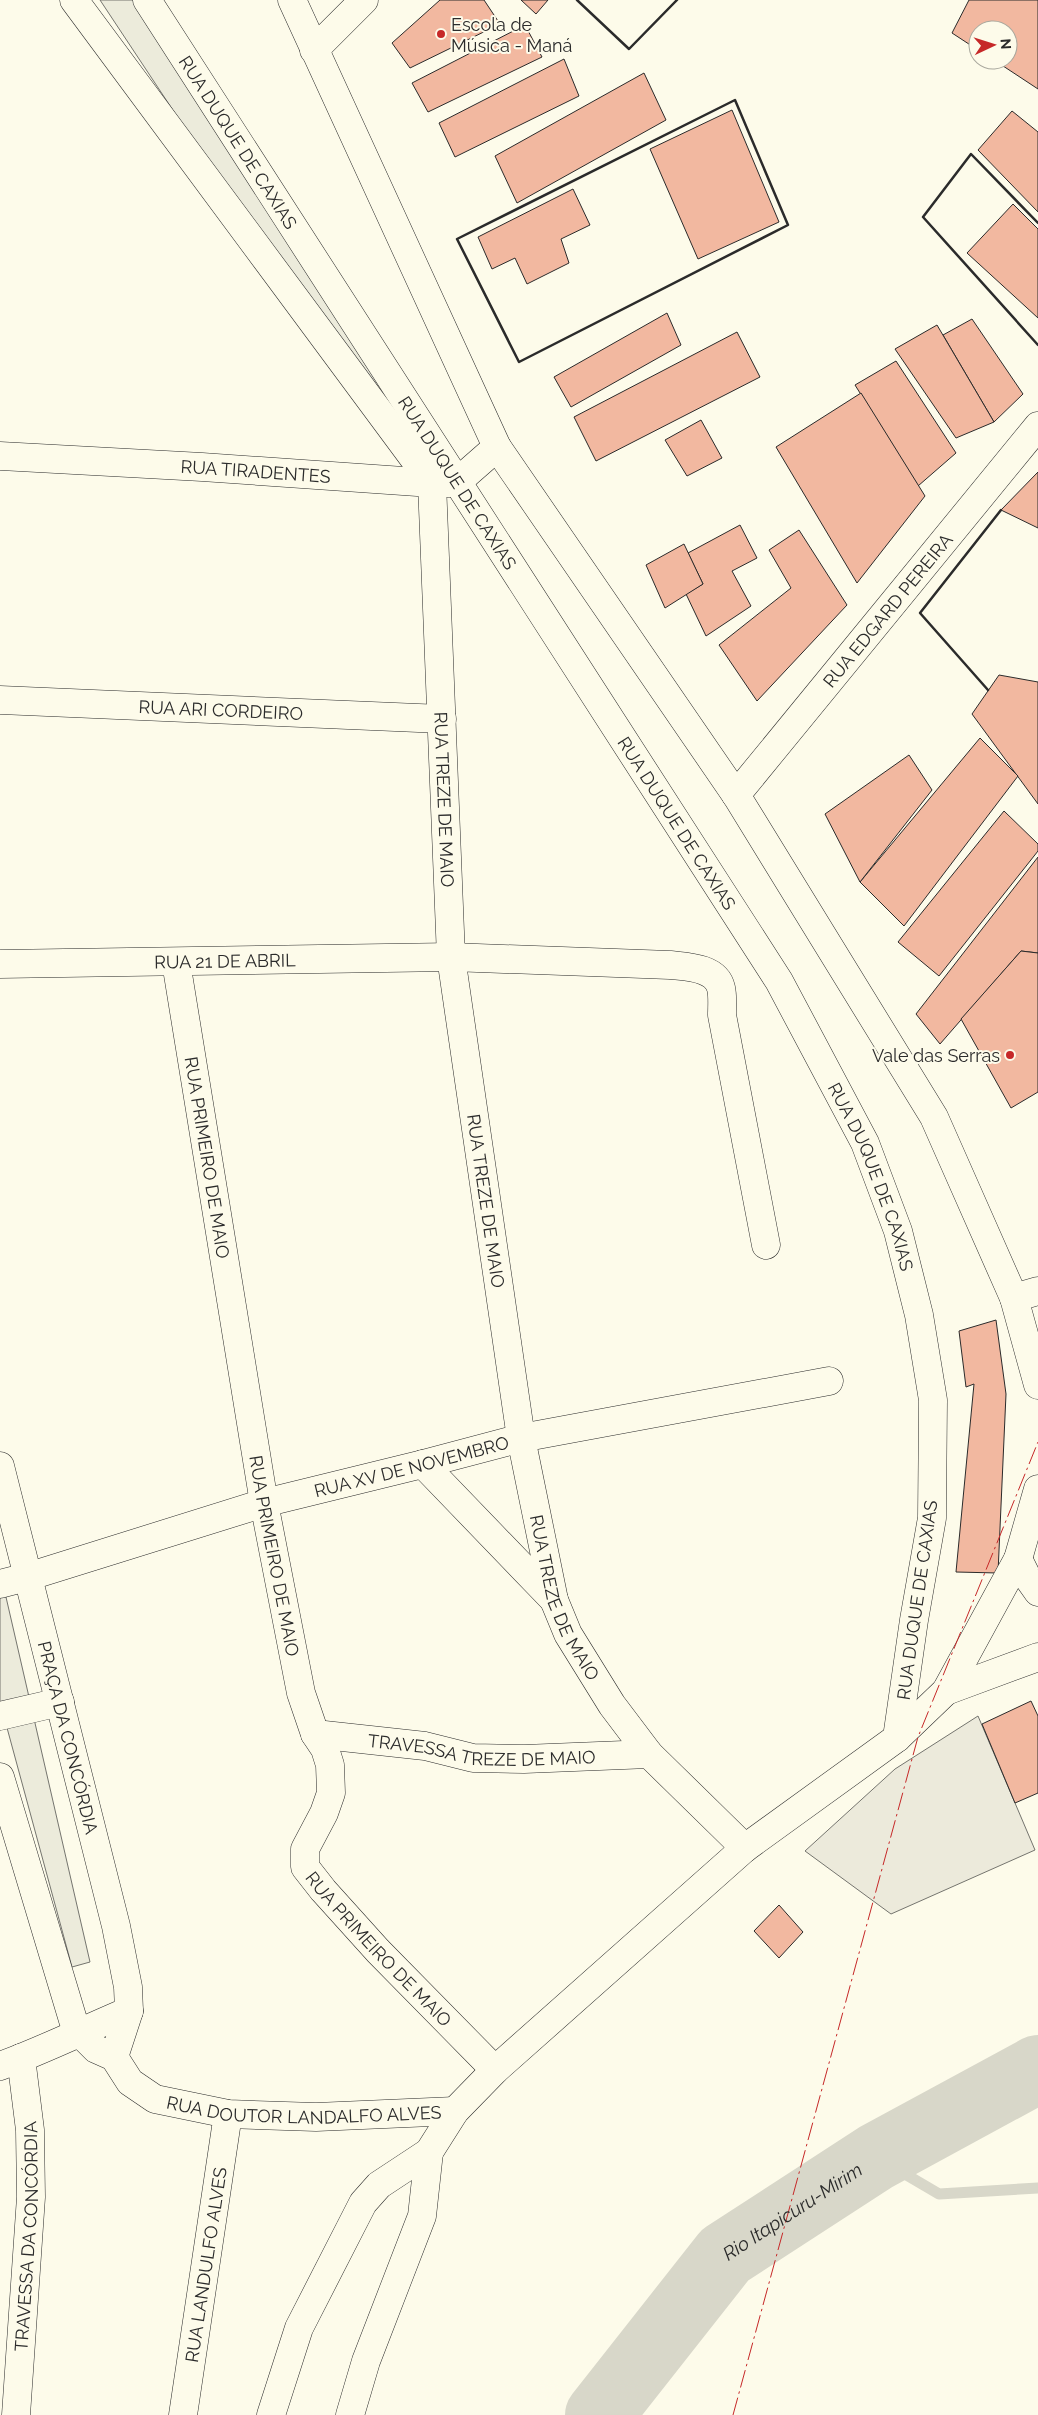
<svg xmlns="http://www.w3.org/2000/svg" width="1038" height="2415" font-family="Raleway,sans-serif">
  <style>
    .green { fill: #ecebdb; stroke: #74746e }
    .parking { fill: #eceadb; stroke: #74746e }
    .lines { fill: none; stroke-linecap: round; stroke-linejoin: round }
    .stream { stroke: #d8d7c9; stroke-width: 11 }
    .river { stroke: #d8d7c9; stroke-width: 68 }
    .building { fill: #f2b8a0; stroke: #2b2b2b }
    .street-casing { stroke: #2b2b2b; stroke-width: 29 }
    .primary-casing { stroke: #2b2b2b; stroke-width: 29 }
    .street { stroke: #fdfbea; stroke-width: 28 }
    .primary { stroke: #fdfbea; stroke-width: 28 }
    .wall { stroke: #2b2b2b; stroke-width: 2.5 }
    .power { stroke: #c62828; stroke-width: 1; stroke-dasharray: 18 4 2.5 4; stroke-linecap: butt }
    .poi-dot { fill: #c62828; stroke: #fdfbea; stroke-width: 2 }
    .labels { text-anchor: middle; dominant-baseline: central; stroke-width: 4; stroke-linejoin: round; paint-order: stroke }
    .poi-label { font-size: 18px; fill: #2b2b2b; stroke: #fdfbea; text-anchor: start }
    .street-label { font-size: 18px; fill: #2b2b2b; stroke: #fdfbea }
    .water-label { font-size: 19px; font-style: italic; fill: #2b2b2b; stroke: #fdfbea }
  </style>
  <rect width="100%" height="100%" fill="#fdfbea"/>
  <g class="green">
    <path d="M100,0H141L398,410L376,428L249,225Z"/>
    <path d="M0,1571L90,1962L72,1967L0,1702Z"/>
  </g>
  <path class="parking" d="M978,1716L1035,1850L891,1914L805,1851L895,1769Z"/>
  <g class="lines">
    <path class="stream" d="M876,2157L939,2194L1038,2188"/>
    <path class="river" id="s1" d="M599,2415L725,2255L876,2157L1038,2069"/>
  </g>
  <g class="building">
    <path d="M440,0H484L500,24L410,68L392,43Z"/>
    <path d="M521,0H548L536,14Z"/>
    <path d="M969,0H1038V89L994,60H1008V30H978V50L952,33Z"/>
    <path d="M525,25L542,57L428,112L412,83Z"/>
    <path d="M564,59L579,96L455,157L439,123Z"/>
    <path d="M644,73L666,120L517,203L495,156Z"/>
    <path d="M732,110L779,222L698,259L650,149Z"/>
    <path d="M1012,111L1038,132V212L978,150Z"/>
    <path d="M573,189L590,225L561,239L569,263L527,284L515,258L492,269L478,237Z"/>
    <path d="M1013,204L1038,229V318L967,253Z"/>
    <path d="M667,313L681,345L571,407L554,377Z"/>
    <path d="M972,319L1023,394L994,422L943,335Z"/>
    <path d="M937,325L994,422L956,438L895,349Z"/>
    <path d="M737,332L760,377L596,461L574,417Z"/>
    <path d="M896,361L956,453L918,486L855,385Z"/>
    <path d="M861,393L925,496L857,583L776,447Z"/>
    <path d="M701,420L722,458L687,476L665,440Z"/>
    <path d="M1038,472V528L1001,510Z"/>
    <path d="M740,525L757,558L732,571L751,606L706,636L686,594L703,584L688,553Z"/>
    <path d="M799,530L847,605L757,701L719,645L791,588L769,550Z"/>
    <path d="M684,544L703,584L665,608L646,565Z"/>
    <path d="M999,675L1038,682V804L972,714Z"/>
    <path d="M980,738L1018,776L904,926L860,882Z"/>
    <path d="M909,755L932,790L860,882L825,814Z"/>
    <path d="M1004,811L1038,844V851L939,976L898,942Z"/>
    <path d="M1038,857V953L1021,951L940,1044L916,1014Z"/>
    <path d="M1021,951L1038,953V1092L1011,1108L961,1019Z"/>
    <path d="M996,1320L1006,1394L998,1573L956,1572L974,1384L966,1387L959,1331Z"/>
    <path d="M1031,1701L1038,1716V1793L1015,1803L982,1724Z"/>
    <path d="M779,1905L803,1932L779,1958L754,1931Z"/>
  </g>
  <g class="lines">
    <defs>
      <g id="street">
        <path id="s2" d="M74,0L432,483L451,957L521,1438L554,1600L568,1634L612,1705L649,1754L745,1848"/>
        <path d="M292,0L497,447L736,795L934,1117L1014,1298L1038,1385"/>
        <path d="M314,50L364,0"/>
        <path id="s3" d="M0,456L202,467L432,483H456L497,447"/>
        <path id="s4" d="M0,700L442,719"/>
        <path id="s5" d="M736,795L1038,426"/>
        <path id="s6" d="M176,962L264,1503L301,1693L315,1734L325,1749L330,1765L331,1793L324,1813L305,1849V1867L323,1890L378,1951L495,2070"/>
        <path id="s7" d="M0,964L451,957L670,965C687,967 716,967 721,988C723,996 722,1006 722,1015L766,1245"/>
        <path d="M423,1464L554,1600"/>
        <path id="s8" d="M0,1466L116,1926L128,1987L129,2011L114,2057"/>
        <path id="s9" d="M0,1584L27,1577L264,1503L423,1464L521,1438L829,1381"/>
        <path d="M0,1716L60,1702"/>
        <path id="s10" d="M315,1734L425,1746L473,1758L524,1759L649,1754"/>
        <path id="s11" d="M0,1777L73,2020L79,2032L96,2049L114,2057L130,2082L155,2099L228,2114L316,2117L455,2111"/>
        <path d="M0,2066C44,2050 86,2029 129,2011"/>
        <path id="s12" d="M16,2415L31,2197L30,2130L21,2058"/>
        <path id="s13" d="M183,2415L228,2114"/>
      </g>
      <g id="primary">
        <path id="s14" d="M147,0L779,981L865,1143L898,1231L919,1315L933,1400L932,1518L914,1620L897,1738"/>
        <path d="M1014,1298L1038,1291"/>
        <path d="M1018,1559L1026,1575L1038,1592"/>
        <path d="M946,1691L1038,1657"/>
        <path d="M271,2415L299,2328L363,2203L379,2185L429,2152L455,2111L495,2070L745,1848L897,1738L946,1691L1018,1559L1038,1489"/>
        <path d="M350,2415L366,2361L422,2216L429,2152"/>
      </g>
    </defs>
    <use href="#street" class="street-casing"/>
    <use href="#primary" class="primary-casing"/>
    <use href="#street" class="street"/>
    <use href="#primary" class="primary"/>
    <g class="wall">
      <path d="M577,0L629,49L677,0"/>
      <path d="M735,100L788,225L519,362L457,239Z"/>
      <path d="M1038,223L971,154L923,217L1038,345"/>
      <path d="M988,690L920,613L1001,510"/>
    </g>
    <path class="power" d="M733,2415L918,1737L1038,1442"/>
  </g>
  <g class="poi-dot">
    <circle cx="441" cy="34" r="5"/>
    <circle cx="1010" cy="1055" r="5"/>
  </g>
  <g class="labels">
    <g class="poi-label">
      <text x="451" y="24">Escola de<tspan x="451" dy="21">Música - Maná</tspan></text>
      <text x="1000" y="1055" text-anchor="end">Vale das Serras</text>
    </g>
    <g class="street-label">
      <text stroke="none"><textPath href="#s14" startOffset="169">RUA DUQUE DE CAXIAS</textPath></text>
      <text stroke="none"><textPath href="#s3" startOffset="256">RUA TIRADENTES</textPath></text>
      <text stroke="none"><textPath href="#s14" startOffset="574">RUA DUQUE DE CAXIAS</textPath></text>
      <text stroke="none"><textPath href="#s5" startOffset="239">RUA EDGARD PEREIRA</textPath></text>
      <text stroke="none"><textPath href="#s4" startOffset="221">RUA ARI CORDEIRO</textPath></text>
      <text stroke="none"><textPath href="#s2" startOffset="918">RUA TREZE DE MAIO</textPath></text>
      <text stroke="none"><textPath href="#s14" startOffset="979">RUA DUQUE DE CAXIAS</textPath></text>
      <text stroke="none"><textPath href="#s7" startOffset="225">RUA 21 DE ABRIL</textPath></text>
      <text stroke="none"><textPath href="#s6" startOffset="198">RUA PRIMEIRO DE MAIO</textPath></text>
      <text stroke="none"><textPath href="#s14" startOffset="1384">RUA DUQUE DE CAXIAS</textPath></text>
      <text stroke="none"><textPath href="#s2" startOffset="1322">RUA TREZE DE MAIO</textPath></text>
      <text stroke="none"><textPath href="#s9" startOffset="428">RUA XV DE NOVEMBRO</textPath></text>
      <text stroke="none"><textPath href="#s6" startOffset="602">RUA PRIMEIRO DE MAIO</textPath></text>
      <text stroke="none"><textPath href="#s2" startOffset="1728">RUA TREZE DE MAIO</textPath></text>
      <text transform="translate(917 1600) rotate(-82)">RUA DUQUE DE CAXIAS</text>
      <text stroke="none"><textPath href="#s8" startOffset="280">PRAÇA DA CONCÓRDIA</textPath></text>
      <text stroke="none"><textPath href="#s10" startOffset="168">TRAVESSA TREZE DE MAIO</textPath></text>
      <text stroke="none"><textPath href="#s6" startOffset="1038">RUA PRIMEIRO DE MAIO</textPath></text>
      <text stroke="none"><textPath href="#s11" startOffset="521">RUA DOUTOR LANDALFO ALVES</textPath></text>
      <text stroke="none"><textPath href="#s12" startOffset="179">TRAVESSA DA CONCÓRDIA</textPath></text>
      <text stroke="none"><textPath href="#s13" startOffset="152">RUA LANDULFO ALVES</textPath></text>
    </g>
    <g class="water-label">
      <text stroke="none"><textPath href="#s1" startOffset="284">Rio Itapicuru-Mirim</textPath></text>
    </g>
  </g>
  <g transform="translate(993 45) rotate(86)"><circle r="24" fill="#fdfbea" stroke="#a9a89e"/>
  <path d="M0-4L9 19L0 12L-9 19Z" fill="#c62828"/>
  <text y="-8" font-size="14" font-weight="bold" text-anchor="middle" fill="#2b2b2b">N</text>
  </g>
</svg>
